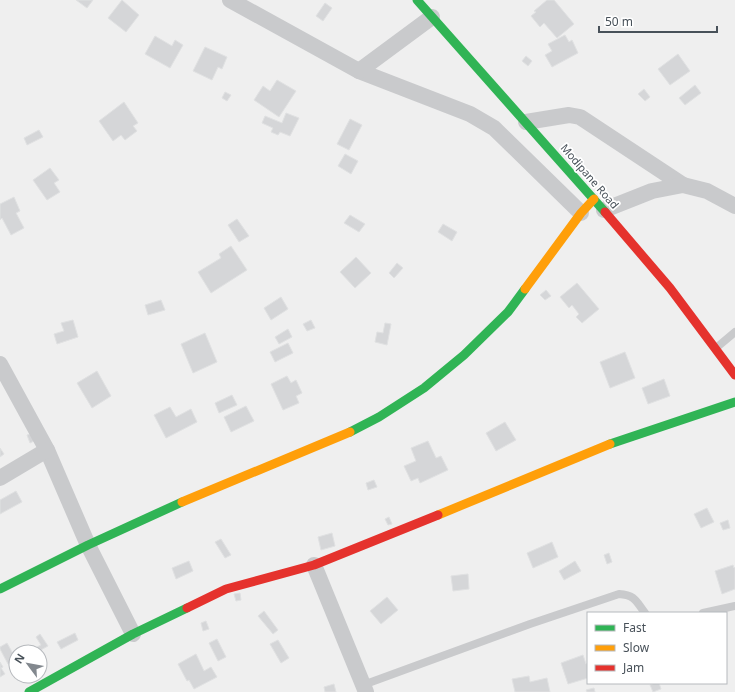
<svg xmlns="http://www.w3.org/2000/svg" width="735" height="692" font-family="'Noto Sans',sans-serif">
  <style>
    .building { fill: #d5d6d8; stroke: #e0e1e2 }
    .lines { fill: none; stroke-linecap: round; stroke-linejoin: round }
    .lane { stroke: #c9cacc; stroke-width: 8 }
    .street { stroke: #c9cacc; stroke-width: 16 }
    .fast { stroke: #30b455; stroke-width: 9 }
    .slow { stroke: #ff9f0a; stroke-width: 9 }
    .jam { stroke: #e5322d; stroke-width: 9 }
    .labels { text-anchor: middle; dominant-baseline: central; stroke-width: 3.5; stroke-linejoin: round; paint-order: stroke }
    .street-label { font-size: 11px; fill: #485159; stroke: #fff }
  </style>
  <rect width="100%" height="100%" fill="#efefef"/>
  <g class="building">
    <path d="M76,0H93L87,8Z"/>
    <path d="M122,0L139,15L126,32L108,18Z"/>
    <path d="M547,0H554L574,24L557,38L544,23L540,27L531,16L536,12L534,11Z"/>
    <path d="M325,3L332,8L323,21L316,16Z"/>
    <path d="M565,35L569,42L572,40L578,53L552,67L545,55L552,51L548,44Z"/>
    <path d="M155,36L172,46L175,40L183,45L170,68L145,54Z"/>
    <path d="M205,47L227,57L222,69L218,67L212,80L193,71Z"/>
    <path d="M678,54L690,71L670,85L658,69Z"/>
    <path d="M526,56L532,61L528,66L522,61Z"/>
    <path d="M277,80L296,91L279,117L254,100L263,86L270,91Z"/>
    <path d="M695,85L701,93L685,105L679,98Z"/>
    <path d="M644,89L650,97L645,101L638,94Z"/>
    <path d="M225,92L231,95L227,101L222,98Z"/>
    <path d="M124,102L138,123L133,126L137,131L125,140L121,135L113,141L99,121Z"/>
    <path d="M286,113L299,118L290,136L280,132L278,135L271,132L273,128L262,123L265,116L282,123Z"/>
    <path d="M350,119L362,125L349,150L337,144Z"/>
    <path d="M39,130L43,137L27,145L24,138Z"/>
    <path d="M345,154L358,161L351,174L338,166Z"/>
    <path d="M50,168L59,180L54,183L60,192L47,200L33,180Z"/>
    <path d="M14,197L20,211L16,213L24,228L11,235L2,218L0,220V204Z"/>
    <path d="M350,215L365,224L359,232L344,223Z"/>
    <path d="M237,219L249,236L239,242L228,225Z"/>
    <path d="M443,224L457,232L452,241L438,232Z"/>
    <path d="M231,246L247,270L211,293L198,272L221,258L219,254Z"/>
    <path d="M356,257L371,273L355,288L340,272Z"/>
    <path d="M397,263L403,268L394,278L389,273Z"/>
    <path d="M577,283L599,309L582,323L576,317L579,314L572,305L569,308L560,297Z"/>
    <path d="M546,290L551,296L545,300L540,295Z"/>
    <path d="M281,297L288,309L271,320L264,308Z"/>
    <path d="M161,300L165,310L148,315L145,305Z"/>
    <path d="M73,320L78,337L57,344L54,334L64,331L61,323Z"/>
    <path d="M311,320L315,328L307,331L303,324Z"/>
    <path d="M385,323L391,324L387,345L375,342L377,332L383,333Z"/>
    <path d="M288,329L292,337L279,344L275,337Z"/>
    <path d="M205,333L217,362L193,373L181,344Z"/>
    <path d="M288,343L293,353L275,362L270,352Z"/>
    <path d="M625,352L635,378L610,388L600,362Z"/>
    <path d="M97,371L111,396L92,408L77,383Z"/>
    <path d="M287,376L291,383L296,380L302,393L296,396L299,403L283,410L271,384Z"/>
    <path d="M664,379L670,396L648,404L642,388Z"/>
    <path d="M232,395L237,405L219,413L215,403Z"/>
    <path d="M246,406L254,421L231,432L224,417Z"/>
    <path d="M170,407L176,417L191,409L197,422L166,438L154,415Z"/>
    <path d="M505,422L516,440L496,451L486,433Z"/>
    <path d="M34,433L36,440L30,443L27,435Z"/>
    <path d="M428,441L436,458L441,456L448,470L420,483L418,478L411,481L404,466L416,461L411,448Z"/>
    <path d="M0,448L4,454L0,457Z"/>
    <path d="M374,480L377,487L368,490L366,483Z"/>
    <path d="M16,491L22,502L0,514V500Z"/>
    <path d="M707,508L714,522L701,528L694,514Z"/>
    <path d="M389,517L392,524L388,525L385,519Z"/>
    <path d="M728,520L730,528L723,530L720,523Z"/>
    <path d="M332,533L335,546L321,550L318,537Z"/>
    <path d="M221,539L231,555L225,558L215,542Z"/>
    <path d="M552,542L558,557L533,568L527,553Z"/>
    <path d="M609,553L612,562L607,564L604,555Z"/>
    <path d="M189,561L193,571L176,579L172,568Z"/>
    <path d="M575,561L581,571L564,580L559,571Z"/>
    <path d="M733,565L734,568L735,567V589L722,594L715,571Z"/>
    <path d="M468,574L469,589L453,591L451,576Z"/>
    <path d="M240,593L241,600L236,601L234,594Z"/>
    <path d="M387,597L398,610L381,624L370,611Z"/>
    <path d="M264,611L278,630L273,634L258,616Z"/>
    <path d="M206,621L209,629L203,631L201,623Z"/>
    <path d="M75,633L78,640L61,649L57,642Z"/>
    <path d="M40,634L48,646L39,651L37,647L41,645L36,637Z"/>
    <path d="M217,639L226,657L218,661L209,643Z"/>
    <path d="M278,640L289,658L281,663L270,644Z"/>
    <path d="M7,643L16,659L8,664L0,649V647Z"/>
    <path d="M196,654L204,671L211,667L217,677L194,689L189,680L187,681L178,664Z"/>
    <path d="M583,655L586,664L588,663V679V678L568,684L561,663Z"/>
    <path d="M0,662L3,667L1,668L5,674L0,677Z"/>
    <path d="M529,676L530,682L547,678L550,692H515L512,679Z"/>
    <path d="M655,683H659L661,689L653,692L650,685Z"/>
    <path d="M334,684L336,692H325L324,687Z"/>
    <path d="M594,688L595,692H587L586,690Z"/>
  </g>
  <g class="lines">
    <g class="lane">
      <path d="M716,348L735,332"/>
      <path d="M703,613L735,606"/>
      <path d="M363,685L530,624L619,594C635,595 636,601 645,613"/>
    </g>
    <g class="street">
      <path d="M230,0L359,71L470,114L494,128L581,213"/>
      <path d="M359,71L432,17"/>
      <path d="M526,122L569,115L580,117L683,185"/>
      <path d="M604,210L652,191L683,185L707,191L735,206"/>
      <path d="M0,364L47,450L88,545L133,634"/>
      <path d="M0,478L47,450"/>
      <path d="M314,565L366,692"/>
    </g>
    <g class="fast">
      <path d="M417,0L605,212"/>
      <path d="M350,432L379,417L424,388L464,355L508,312L525,289"/>
      <path d="M610,444L735,402"/>
      <path d="M0,589L88,545L182,502"/>
      <path d="M29,692L133,634L187,608"/>
    </g>
    <g class="slow">
      <path d="M525,289L581,213L594,199"/>
      <path d="M182,502L350,432"/>
      <path d="M438,515L610,444"/>
    </g>
    <g class="jam">
      <path d="M605,212L670,288L735,375"/>
      <path d="M187,608L226,589L314,565L438,515"/>
    </g>
  </g>
  <g class="labels">
    <g class="street-label">
      <text transform="translate(590 176) rotate(49)">Modipane Road</text>
    </g>
  </g>
  <rect x="587" y="612" width="140" height="72" fill="#ffffff" stroke="#b6b9bd"/>
  <rect x="595" y="625" width="20" height="6" fill="#30b455" stroke="#b6b9bd"/>
  <text x="623" y="632" font-size="12" fill="#485159">Fast</text>
  <rect x="595" y="645" width="20" height="6" fill="#ff9f0a" stroke="#b6b9bd"/>
  <text x="623" y="652" font-size="12" fill="#485159">Slow</text>
  <rect x="595" y="665" width="20" height="6" fill="#e5322d" stroke="#b6b9bd"/>
  <text x="623" y="672" font-size="12" fill="#485159">Jam</text>
  <g transform="translate(28 664) rotate(302)"><circle r="19" fill="#ffffff" stroke="#b6b9bd"/>
  <path d="M0-3L7 15L0 10L-7 15Z" fill="#82888e"/>
  <text y="-6" font-size="11" font-weight="bold" text-anchor="middle" fill="#485159">N</text>
  </g>
  <path d="M599 26v6h118v-6" fill="none" stroke="#485159" stroke-width="2"/>
  <text x="605" y="26" font-size="12" fill="#485159" stroke="#ffffff" stroke-width="3" paint-order="stroke">50 m</text>
</svg>
